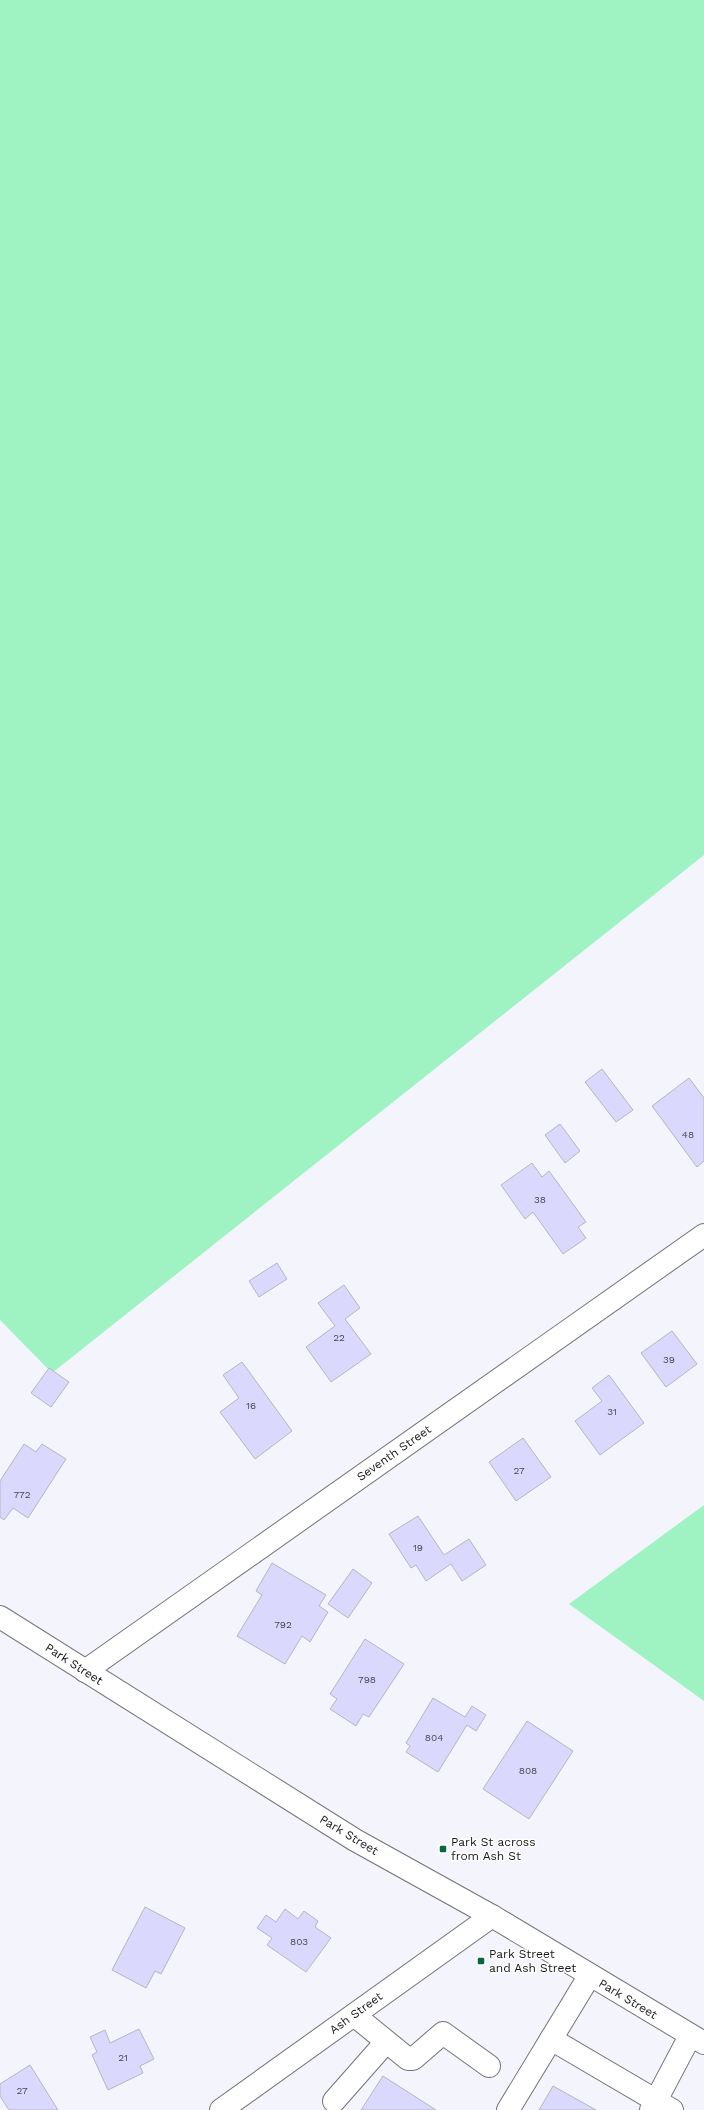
<svg xmlns="http://www.w3.org/2000/svg" width="704" height="2110" font-family="'Work Sans',sans-serif">
  <style>
    .green { fill: #9ff3c2 }
    .building { fill: #dbd8fd; stroke: #b6b6bf }
    .lines { fill: none; stroke-linecap: round; stroke-linejoin: round }
    .minor-casing { stroke: #73727a; stroke-width: 24 }
    .major-casing { stroke: #73727a; stroke-width: 24 }
    .minor { stroke: #fff; stroke-width: 22 }
    .major { stroke: #fff; stroke-width: 22 }
    .poi-dot { fill: #036a40; stroke: #fff; stroke-width: 1.5 }
    .labels { text-anchor: middle; dominant-baseline: central; stroke-width: 3; stroke-linejoin: round; paint-order: stroke }
    .number-label { font-size: 10px; fill: #494753 }
    .street-label { font-size: 12px; fill: #18171a; stroke: #fff }
    .poi-label { font-size: 12px; fill: #18171a; stroke: #fff; text-anchor: start }
  </style>
  <rect width="100%" height="100%" fill="#f4f4fd"/>
  <g class="green">
    <path d="M0,0H704V855L52,1373L0,1320Z"/>
    <path d="M704,1505V1701L569,1604Z"/>
  </g>
  <g class="building">
    <path d="M602,1069L633,1110L616,1122L585,1082Z"/>
    <path d="M689,1078L704,1098V1161L697,1167L652,1106Z"/>
    <path d="M560,1124L580,1151L565,1163L545,1135Z"/>
    <path d="M532,1163L542,1177L549,1171L586,1222L578,1227L586,1238L563,1254L533,1212L525,1219L501,1185Z"/>
    <path d="M277,1263L287,1279L259,1297L249,1281Z"/>
    <path d="M344,1285L360,1308L345,1319L371,1354L331,1382L306,1347L335,1326L318,1303Z"/>
    <path d="M672,1331L697,1364L666,1387L641,1353Z"/>
    <path d="M242,1362L292,1431L255,1459L220,1412L239,1398L223,1375Z"/>
    <path d="M49,1368L69,1382L51,1407L31,1393Z"/>
    <path d="M609,1375L644,1423L600,1455L575,1421L602,1401L592,1388Z"/>
    <path d="M523,1438L551,1477L516,1501L489,1462Z"/>
    <path d="M24,1444L36,1452L42,1444L66,1459L28,1518L13,1508L4,1520L0,1517V1481Z"/>
    <path d="M418,1516L444,1555L469,1539L486,1565L462,1581L451,1564L426,1581L416,1565L411,1568L389,1534Z"/>
    <path d="M272,1563L326,1595L319,1606L328,1612L310,1642L302,1636L285,1664L237,1636L262,1595L256,1591Z"/>
    <path d="M353,1569L372,1583L348,1618L328,1604Z"/>
    <path d="M365,1639L404,1664L369,1717L363,1714L356,1726L330,1709L337,1699L330,1694Z"/>
    <path d="M433,1698L465,1717L472,1706L486,1715L476,1731L467,1725L438,1772L406,1752L410,1746L406,1743Z"/>
    <path d="M527,1721L573,1751L529,1819L483,1789Z"/>
    <path d="M145,1907L185,1928L161,1974L155,1971L146,1988L112,1970Z"/>
    <path d="M285,1909L298,1919L304,1911L318,1921L315,1927L331,1938L306,1972L267,1945L272,1938L257,1928L266,1915L276,1922Z"/>
    <path d="M139,2029L154,2059L140,2066L143,2073L108,2090L92,2055L97,2052L90,2037L105,2030L110,2043Z"/>
    <path d="M30,2065L58,2110H9L0,2096V2084Z"/>
    <path d="M383,2076L436,2110H361Z"/>
    <path d="M553,2086L596,2110H539Z"/>
  </g>
  <g class="lines">
    <defs>
      <g id="minor">
        <path d="M85,1671L704,1235"/>
        <path d="M354,2015L408,2059H413L443,2033L489,2066"/>
        <path d="M551,2039L672,2110"/>
        <path d="M334,2101L386,2042"/>
        <path d="M221,2110L492,1916"/>
        <path d="M508,2110L590,1975"/>
        <path d="M651,2110L690,2036"/>
      </g>
      <path id="major" d="M0,1617L355,1840L492,1916L704,2043"/>
    </defs>
    <use href="#minor" class="minor-casing"/>
    <use href="#major" class="major-casing"/>
    <use href="#minor" class="minor"/>
    <use href="#major" class="major"/>
  </g>
  <g class="poi-dot">
    <rect x="439" y="1845" width="8" height="8" rx="2"/>
    <rect x="477" y="1957" width="8" height="8" rx="2"/>
  </g>
  <g class="labels">
    <g class="number-label">
      <text x="688" y="1134">48</text>
      <text x="540" y="1199">38</text>
      <text x="339" y="1337">22</text>
      <text x="669" y="1359">39</text>
      <text x="251" y="1405">16</text>
      <text x="612" y="1411">31</text>
      <text x="519" y="1470">27</text>
      <text x="22" y="1494">772</text>
      <text x="418" y="1547">19</text>
      <text x="283" y="1624">792</text>
      <text x="367" y="1679">798</text>
      <text x="434" y="1737">804</text>
      <text x="528" y="1770">808</text>
      <text x="299" y="1941">803</text>
      <text x="123" y="2057">21</text>
      <text x="22" y="2090">27</text>
    </g>
    <g class="street-label">
      <text transform="translate(394 1453) rotate(-35)">Seventh Street</text>
      <text transform="translate(74 1664) rotate(33)">Park Street</text>
      <text transform="translate(349 1835) rotate(31)">Park Street</text>
      <text transform="translate(628 1999) rotate(31)">Park Street</text>
      <text transform="translate(356 2013) rotate(-36)">Ash Street</text>
    </g>
    <g class="poi-label">
      <text x="451" y="1842">Park St across<tspan x="451" dy="14">from Ash St</tspan></text>
      <text x="489" y="1954">Park Street<tspan x="489" dy="14">and Ash Street</tspan></text>
    </g>
  </g>
</svg>
